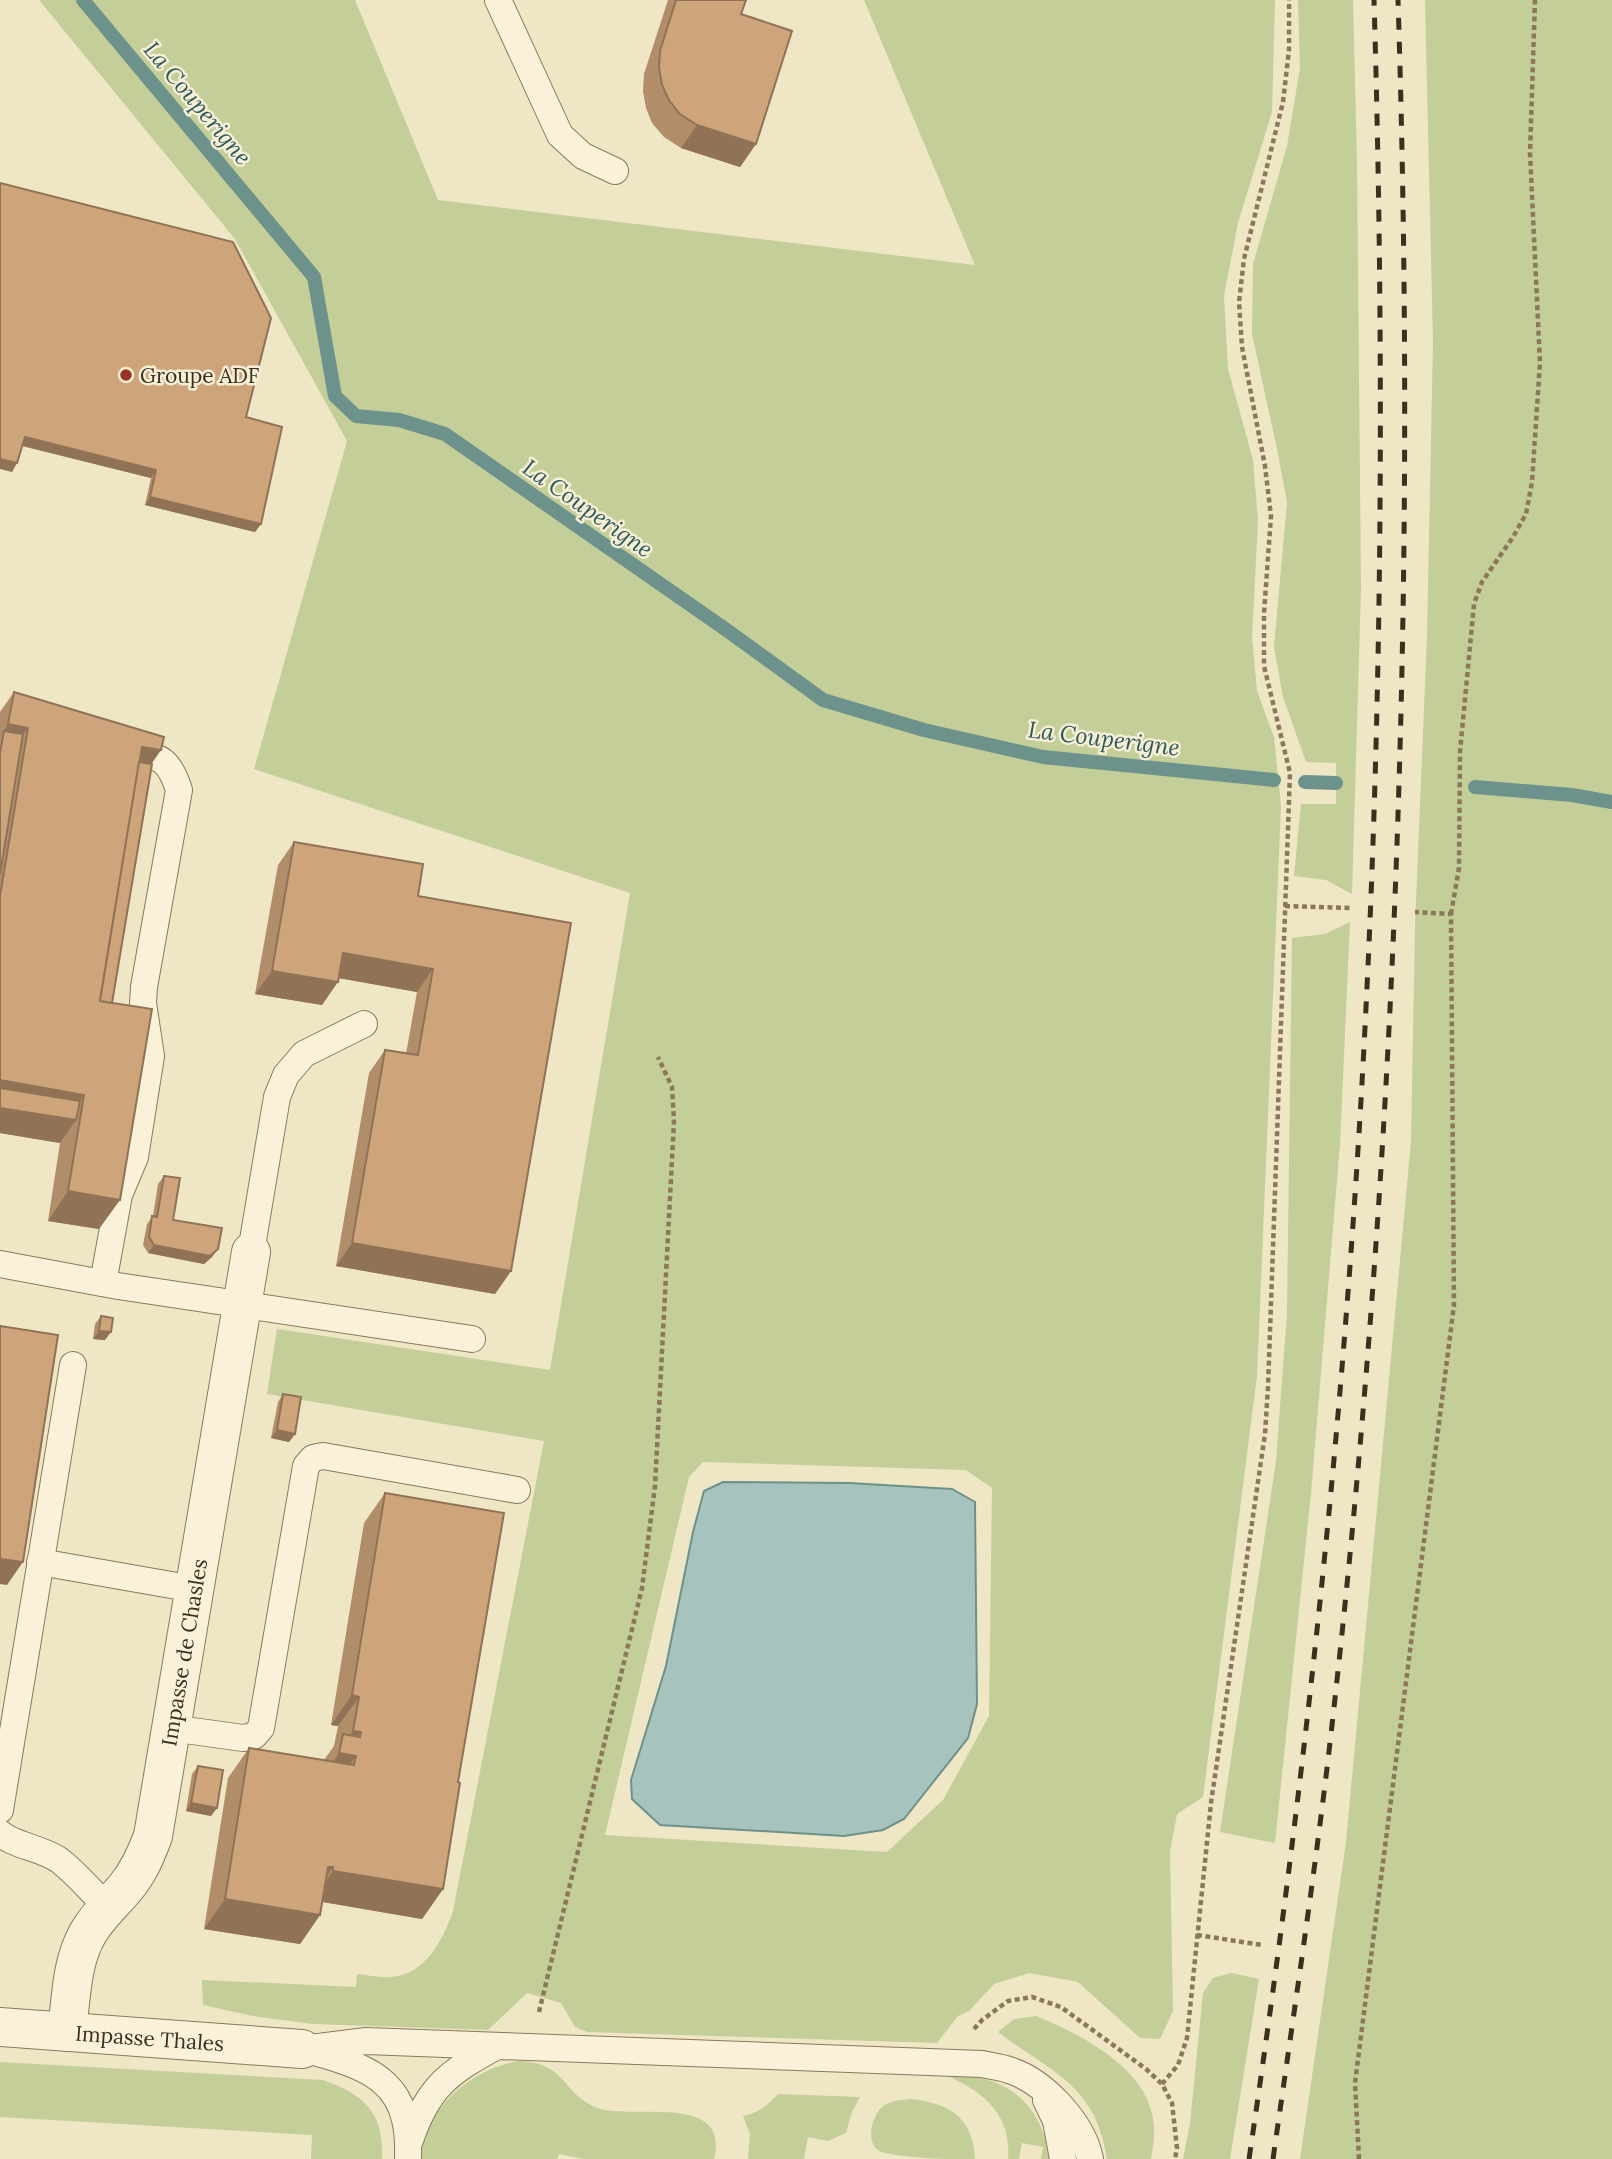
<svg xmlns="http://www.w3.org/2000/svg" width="1612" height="2159" font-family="Lora,serif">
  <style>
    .green { fill: #c3ce99; fill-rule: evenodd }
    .water { fill: #a7c3bd; stroke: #6d918b; stroke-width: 2 }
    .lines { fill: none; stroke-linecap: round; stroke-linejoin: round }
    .stream { stroke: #6d918b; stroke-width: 14 }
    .lane-casing { stroke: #8b785b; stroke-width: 28 }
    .street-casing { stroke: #8b785b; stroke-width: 40 }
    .path { stroke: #8b785b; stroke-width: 4.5; stroke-dasharray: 5 3.5; stroke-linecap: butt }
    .lane { stroke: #f9f2d9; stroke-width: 26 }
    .street { stroke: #f9f2d9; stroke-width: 38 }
    .rail { stroke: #3b2f1f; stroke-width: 5; stroke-dasharray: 12 12; stroke-linecap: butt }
    .wall { fill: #b18d6a }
    .shaded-wall { fill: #907356 }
    .building { fill: #cea47b; stroke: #907356; stroke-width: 2 }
    .poi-dot { fill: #9b322a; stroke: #f6efd5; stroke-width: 2.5 }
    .labels { text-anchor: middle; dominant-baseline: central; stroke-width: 5; stroke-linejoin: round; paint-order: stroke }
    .poi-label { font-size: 21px; fill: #3b2f1f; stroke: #f6efd5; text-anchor: start }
    .street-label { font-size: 21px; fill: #3b2f1f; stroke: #f6efd5 }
    .water-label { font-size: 23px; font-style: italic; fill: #2e5a5b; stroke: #f6efd5 }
  </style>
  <rect width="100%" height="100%" fill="#efe6c5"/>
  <g class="green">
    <path d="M39,0H355L438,200L975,265L864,0H1275L1272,112L1238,223L1224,296L1228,369L1253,460L1258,521L1252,637L1257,691L1274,737L1281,806L1257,1376L1203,1797L1177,1814L1170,1852L1173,2011L1160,2039L1140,2038L1078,1982L1029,1973L994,1984L969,2011L958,2016L937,2043L587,2032L575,2027L561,2003L527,1993L488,2030L313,2024L253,2016L203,2005L202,1980L356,1987L357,1974C368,1975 380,1978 391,1977C425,1975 443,1940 453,1911L544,1441L267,1394L277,1329L550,1370L630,893L254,769L347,441L235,239ZM703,1462L966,1470L992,1488L989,1716L943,1800L887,1852L605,1835L689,1477Z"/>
    <path d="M1298,0H1353L1357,163L1361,588L1352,894L1326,880L1294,876L1301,804H1336V763L1306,762L1283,697L1274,647L1287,502L1277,449L1252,334L1253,264L1287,146L1300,68Z"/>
    <path d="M1425,0H1612V2159H1300L1346,1842L1411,1142L1415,926L1427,637L1433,342Z"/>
    <path d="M1350,922L1340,1144L1311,1493L1275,1843L1220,1832L1276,1461L1287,1313L1292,938L1325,934Z"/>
    <path d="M1231,1973L1259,1979L1230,2159H1183L1190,2124L1203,1993L1213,1978Z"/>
    <path d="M1036,2016C1076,2032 1139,2064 1151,2110C1156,2127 1154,2142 1151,2159H1107C1096,2084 1050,2072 998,2032L1014,2019Z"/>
    <path d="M519,2061C567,2063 561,2092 595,2107C629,2122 731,2090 714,2159H584L559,2154L557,2159H420C425,2108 471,2069 519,2061Z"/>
    <path d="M0,2062L323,2080C365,2095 384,2113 382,2159H311L312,2135L0,2117Z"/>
    <path d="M943,2074C1003,2074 1040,2098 1050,2159H1041L1043,2147L1022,2143L1019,2159H1008C1012,2113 981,2090 943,2074Z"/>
    <path d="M778,2094L860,2097L852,2112L846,2133L828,2141L808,2137L804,2159H748L750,2134L743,2116C758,2113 768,2105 778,2094Z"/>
    <path d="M912,2099C951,2104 973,2118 975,2159C946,2159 909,2159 881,2152C865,2144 871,2119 881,2108C890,2100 901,2100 912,2099Z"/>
  </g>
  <path class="water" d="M723,1482L849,1483L952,1489L975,1502L977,1704L968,1738L904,1819L883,1830L844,1836L660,1825L632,1799L631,1780L666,1666L693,1532L704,1491Z"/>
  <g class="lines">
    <g class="stream">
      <path d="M83,0L314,277L335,396L356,416L399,420L445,434L728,631L823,700L924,730L1043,757L1274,780"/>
      <path d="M1305,782L1336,783"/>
      <path d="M1475,787L1572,795L1612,802"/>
    </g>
    <defs>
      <g id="lane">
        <path d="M498,0L560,135L583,156L615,171"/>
        <path d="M251,1252L277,1097L286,1075L304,1054L364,1024"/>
        <path d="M0,1264L118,1286L472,1339"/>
        <path d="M103,1283L119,1195L135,1157L151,1056L143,1003L144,987L179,790C167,753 157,758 123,748"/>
        <path d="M40,1562L194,1589"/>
        <path d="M171,1728L243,1738L254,1736L261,1728L306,1466L313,1458L323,1456L517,1490"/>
        <path d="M0,1810L73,1365"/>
        <path d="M0,1833C12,1845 42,1848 59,1860C76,1873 91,1891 106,1906"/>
        <path d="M302,2049L366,2041L982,2064C991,2066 1000,2067 1009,2070C1044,2081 1083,2123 1090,2159"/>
        <path d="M314,2052C377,2069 411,2086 408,2159"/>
        <path d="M1046,2100L1056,2121L1063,2159"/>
        <path d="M410,2140C428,2087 449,2072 497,2046"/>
      </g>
      <g id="street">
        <path id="s1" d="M0,2027L302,2049"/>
        <path id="s2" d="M67,2032C71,2000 71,1962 88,1933C99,1914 113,1903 126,1887C139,1871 146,1855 153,1836L251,1252"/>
      </g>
    </defs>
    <use href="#lane" class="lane-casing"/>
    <use href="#street" class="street-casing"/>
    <g class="path">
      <path d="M1285,906L1351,908"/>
      <path d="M1451,914L1459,868L1460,752L1474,604L1482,582L1513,537L1526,514L1532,482L1540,363L1530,153L1535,0"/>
      <path d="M1197,1935L1262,1945"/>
      <path d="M539,2012L642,1588L655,1486L674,1121L672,1087L658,1057"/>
      <path d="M974,2029L982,2020L1008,2001L1032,1997L1061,2007L1146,2069L1162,2084L1172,2103L1177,2148L1175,2159"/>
      <path d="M1162,2084L1178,2065L1187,2038L1211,1803L1265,1434L1268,1387L1290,773L1264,666V613L1271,516L1265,466L1242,347L1239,302L1244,259L1283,102L1289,50V0"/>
      <path d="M1359,2159L1355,2083L1454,1305L1451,914L1415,912"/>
    </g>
    <use href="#lane" class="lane"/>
    <use href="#street" class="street"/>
    <g class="rail">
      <path d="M1249,2159C1291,1876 1325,1591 1347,1305C1381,871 1387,435 1374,0"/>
      <path d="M1273,2159C1292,2026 1312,1893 1328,1760C1396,1176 1417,587 1398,0"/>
    </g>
  </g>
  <g class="wall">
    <path d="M668,0H746L741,14L756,144L740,167L681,148L664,137L652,123L646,108L643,91L644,74Z"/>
    <path d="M0,183L246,417L261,524L255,532L145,505L151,478L22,446L12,472Z"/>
    <path d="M14,692L152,764L112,1003L99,1229L48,1221L60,1143L0,1133V712Z"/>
    <path d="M294,842L418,896L511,1271L495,1294L336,1266L369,1073L385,1050L406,1054L417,992L339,978L322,1005L255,994L278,865Z"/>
    <path d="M164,1176L173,1220L212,1257L204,1264L148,1253L143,1245L147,1224L153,1216L158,1184Z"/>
    <path d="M101,1316L105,1340L93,1339L95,1324Z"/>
    <path d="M283,1394L295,1434L289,1442L271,1438L278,1402Z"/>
    <path d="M385,1493L458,1782L443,1889L422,1919L322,1902L320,1915L300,1944L204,1929L228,1778L249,1748L324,1760L334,1746L338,1726L331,1725L364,1523Z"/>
    <path d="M198,1766L211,1816L186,1811L192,1774Z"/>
  </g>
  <g class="shaded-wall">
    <path d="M697,125L756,144L740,167L681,148Z"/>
    <path d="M25,437L156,470L151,478L19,445Z"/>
    <path d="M0,459L17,463L12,472L0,469Z"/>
    <path d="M150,497L261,524L255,532L145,505Z"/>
    <path d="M8,724L28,728L7,757L4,731Z"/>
    <path d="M142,747L161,750L141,779L129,778Z"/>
    <path d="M343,953L433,969L417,992L327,976Z"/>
    <path d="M272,971L338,982L322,1005L255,994Z"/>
    <path d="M0,1080L84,1095L67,1119L76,1120L60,1143L0,1133Z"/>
    <path d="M68,1191L120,1200L99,1229L48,1221Z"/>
    <path d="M352,1243L511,1271L495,1294L336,1266Z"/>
    <path d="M154,1245L218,1249L212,1257L204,1264L148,1253Z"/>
    <path d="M99,1331L111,1332L105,1340L93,1339Z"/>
    <path d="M277,1430L295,1434L289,1442L271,1438Z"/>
    <path d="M0,1559L23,1562L7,1585L0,1584Z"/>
    <path d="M352,1695L359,1697L338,1726L331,1725Z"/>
    <path d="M353,1731L361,1732L346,1754L356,1756L335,1785L319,1782L339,1753L340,1749Z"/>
    <path d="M191,1803L217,1808L211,1816L186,1811Z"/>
    <path d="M328,1867H333L312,1897Z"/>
    <path d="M333,1871L443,1889L422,1919L312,1900Z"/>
    <path d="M225,1899L320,1915L300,1944L204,1929Z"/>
  </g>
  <g class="building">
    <path d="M676,0H746L741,14L792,31L756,144L697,125L680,114L669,100L662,85L659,68L660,51Z"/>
    <path d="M0,183L233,242L271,318L246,417L282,427L261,524L150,497L156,470L25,437L17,463L0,459Z"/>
    <path d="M14,692L164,737L161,750L142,747L100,1001L152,1009L120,1200L68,1191L84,1095L0,1080V896L28,728L8,724Z"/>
    <path d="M4,731L23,734L0,874V753Z"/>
    <path d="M139,762L152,764L112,1003L100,1001Z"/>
    <path d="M294,842L423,864L418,896L571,923L511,1271L352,1243L385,1050L418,1055L433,969L343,953L338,982L272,971Z"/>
    <path d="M0,1088L80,1101L76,1120L0,1108Z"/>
    <path d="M164,1176L180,1178L173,1220L222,1228L218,1249L210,1256L154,1245L149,1237L152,1216L157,1217Z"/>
    <path d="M101,1316L113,1318L111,1332L99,1331Z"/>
    <path d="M0,1326L58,1335L23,1562L0,1559Z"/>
    <path d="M283,1394L301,1397L295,1434L277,1430Z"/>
    <path d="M385,1493L504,1513L458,1782L460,1783L443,1889L333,1871V1867H328L320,1915L225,1899L249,1748L354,1765L356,1756L339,1753L343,1734L360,1737L361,1732L353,1731L359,1697L352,1695Z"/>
    <path d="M198,1766L223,1770L217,1808L191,1803Z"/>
  </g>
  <circle class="poi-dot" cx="126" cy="375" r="7"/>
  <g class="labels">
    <g class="poi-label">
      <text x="140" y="375">Groupe ADF</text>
    </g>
    <g class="street-label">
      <text stroke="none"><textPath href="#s2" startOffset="406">Impasse de Chasles</textPath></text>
      <text stroke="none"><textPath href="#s1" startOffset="150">Impasse Thales</textPath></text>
    </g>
    <g class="water-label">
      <text transform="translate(198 103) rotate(50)">La Couperigne</text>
      <text transform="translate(588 508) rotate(35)">La Couperigne</text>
      <text transform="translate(1104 738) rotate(7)">La Couperigne</text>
    </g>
  </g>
</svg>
